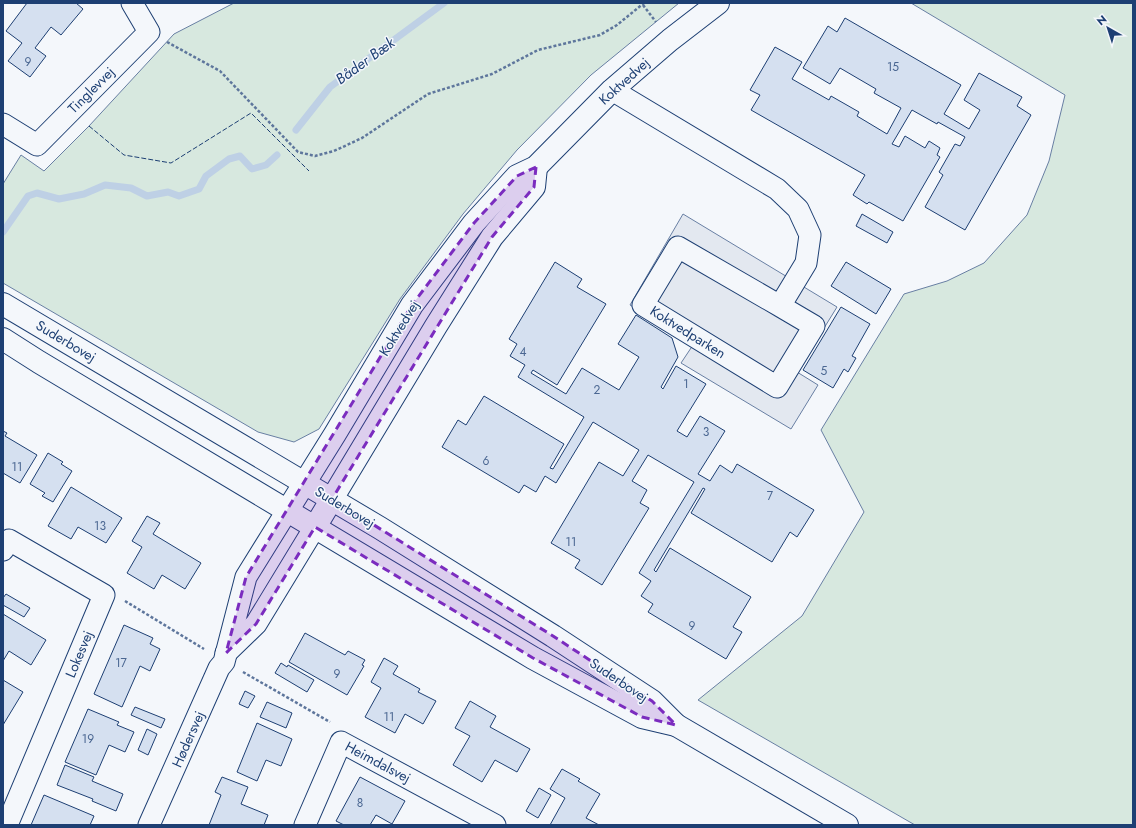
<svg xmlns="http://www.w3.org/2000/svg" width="1136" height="828" font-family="Jost,sans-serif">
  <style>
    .green { fill: #d7e8df; stroke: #687fa3 }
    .parking { fill: #e3e8f0; stroke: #687fa3 }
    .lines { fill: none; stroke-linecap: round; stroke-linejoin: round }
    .stream { stroke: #bed0e5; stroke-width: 7 }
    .building { fill: #d5e0f0; stroke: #1d3f73 }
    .street-casing { stroke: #1d3f73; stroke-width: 23 }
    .secondary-casing { stroke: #1d3f73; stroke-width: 24 }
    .path { stroke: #5e769c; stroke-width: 2.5; stroke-dasharray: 3 2; stroke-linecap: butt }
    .street { stroke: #f4f7fb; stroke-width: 21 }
    .secondary { stroke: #f4f7fb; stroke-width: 22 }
    .fence { stroke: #1d3f73; stroke-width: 1; stroke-dasharray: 5 2; stroke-linecap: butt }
    .marked { fill: #7b2cbf; fill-opacity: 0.2; stroke: #7b2cbf; stroke-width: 3; stroke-dasharray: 8 5; stroke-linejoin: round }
    .labels { text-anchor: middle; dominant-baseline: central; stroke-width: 3; stroke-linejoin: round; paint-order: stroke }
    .number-label { font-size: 12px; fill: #4b6792 }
    .street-label { font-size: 14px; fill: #1d3f73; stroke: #f4f7fb }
    .water-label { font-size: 15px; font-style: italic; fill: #1d3f73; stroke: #f4f7fb }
  </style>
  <rect width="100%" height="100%" fill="#f4f7fb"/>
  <g class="green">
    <path d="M234,3H679L591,75L517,150L463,214L400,299L319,429L294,442L258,432L3,283V184L21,155L44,171L89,126L174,34Z"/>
    <path d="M911,3H1133V825H915L698,700L802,616L864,512L821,430L904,294L947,281L984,263L1027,215L1049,161L1065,95Z"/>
  </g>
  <path class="parking" d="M683,214L837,307L797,372L818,385L791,429L681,363L693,345L630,305Z"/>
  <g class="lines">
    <g class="stream">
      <path d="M296,130L330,87L444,3"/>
      <path d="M3,232L28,196L37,193L59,199L84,194L105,185L131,188L147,196L168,192L179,196L199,189L206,176L229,159L240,156L252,169L266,165L277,155"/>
    </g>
  </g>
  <g class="building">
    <path d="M27,3H76L83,9L61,35L51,27L35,48L46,56L30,77L8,61L22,43L6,31Z"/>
    <path d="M845,18L961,85L944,114L969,129L980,110L964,100L979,73L1022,97L1017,106L1031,115L965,230L925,207L943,175L939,172L955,144L960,146L965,137L938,122L937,124L912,110L892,144L899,147L905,136L925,148L929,141L940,148L937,155L940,157L903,221L869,202L867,204L853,195L865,175L751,110L760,95L750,90L775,47L802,62L792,79L829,100L831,96L859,112L857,116L887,134L901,108L874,93L876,89L840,68L830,84L803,68L828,26L837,32Z"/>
    <path d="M862,214L893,232L887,243L856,226Z"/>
    <path d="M555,262L582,279L577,287L606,304L557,385L533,370L531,373L566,394L582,368L619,390L639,357L618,344L636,315L672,338L678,357L661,387L663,389L676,366L706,384L677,431L687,437L700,416L725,431L698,474L710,481L720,465L732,473L737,464L814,510L797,537L790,532L772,562L691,513L705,489L703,488L654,570L656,572L670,548L751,597L733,627L742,632L726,659L648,612L653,604L641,596L651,581L639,573L694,482L648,455L632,481L647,490L640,503L649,508L602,585L575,568L580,560L551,543L599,462L623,476L639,450L593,422L556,483L545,476L536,492L524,485L519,493L442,447L458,420L466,425L484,396L564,444L550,468L553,469L584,417L518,377L525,365L510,356L517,344L509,339Z"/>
    <path d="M846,262L891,289L876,314L831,286Z"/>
    <path d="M841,307L870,324L852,356L856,358L848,372L844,369L833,388L803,370Z"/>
    <path d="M3,431L7,433L5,436L37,455L20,483L3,473Z"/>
    <path d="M48,453L63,462L61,464L72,471L53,502L42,496L45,493L30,484Z"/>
    <path d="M71,487L122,518L106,543L78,527L71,539L48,526Z"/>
    <path d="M147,516L160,523L153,534L201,563L185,589L162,575L154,589L127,573L142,547L132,541Z"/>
    <path d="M6,594L30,608L24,617L3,605V598Z"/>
    <path d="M3,614L46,640L31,665L9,651L3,661Z"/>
    <path d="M124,625L153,638L150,644L160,649L150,671L140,666L122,707L94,694Z"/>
    <path d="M305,633L345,655L348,651L365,660L362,665L364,666L347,695L289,662Z"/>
    <path d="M384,658L398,666L393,674L420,689L418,692L436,701L423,724L405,714L395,733L365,717L381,688L371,682Z"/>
    <path d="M281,663L287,667L288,665L314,680L307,692L275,673Z"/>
    <path d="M3,680L23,692L3,725Z"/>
    <path d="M245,691L255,696L248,708L239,704Z"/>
    <path d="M470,701L496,716L490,727L530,749L517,772L495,760L482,782L453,765L470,736L455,728Z"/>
    <path d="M267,702L292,713L286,728L260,717Z"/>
    <path d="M135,707L165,719L161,728L131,715Z"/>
    <path d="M88,709L119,722L117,725L134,732L125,752L109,745L96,775L65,762Z"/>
    <path d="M257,723L292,739L281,766L266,760L257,781L237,772Z"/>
    <path d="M147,729L157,734L148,755L138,750Z"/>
    <path d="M65,765L94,777L92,781L123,794L116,811L92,801L93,799L57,785Z"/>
    <path d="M562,769L580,779L578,781L600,794L586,818L599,825H550L565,798L550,789Z"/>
    <path d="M222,777L248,787L241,804L268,815L264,825H209L221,795L215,792Z"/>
    <path d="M360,777L405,801L392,824L376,815L370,825H344L336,821Z"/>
    <path d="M539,788L551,795L538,818L526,811Z"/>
    <path d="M44,795L94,816L90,825H31Z"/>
  </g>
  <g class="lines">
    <defs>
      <g id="street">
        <path d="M612,90L777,189L798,209L810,235L806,263L780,306L678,247L643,305L777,387L814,326L780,306"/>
        <path d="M3,124L37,145L149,32L132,3"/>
        <path d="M3,550L9,540L104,595L7,825"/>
        <path d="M226,653L256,624L315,527"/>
        <path d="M149,825L219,668L224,662L246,577L287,511"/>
        <path d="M305,825L341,742L495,825"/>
      </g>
      <g id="secondary">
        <path d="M3,304L380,528L553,636L652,701L676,725L847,825"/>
        <path d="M3,339L39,362L533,658L642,717L676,725"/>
        <path d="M287,511L335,434L412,305L474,223L517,176L536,167L612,90L670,40L718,3"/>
        <path d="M315,527L436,326L492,237L534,187L536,167"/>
      </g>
    </defs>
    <use href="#street" class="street-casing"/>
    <use href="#secondary" class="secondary-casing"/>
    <g class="path">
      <path d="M643,5L656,22"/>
      <path d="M167,42L220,71L298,152L315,156L334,151L362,138L428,94L492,74L538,50L600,35L617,25L644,3"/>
      <path d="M125,601L204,649"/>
      <path d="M243,672L330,722"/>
    </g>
    <use href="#street" class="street"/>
    <use href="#secondary" class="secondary"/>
    <path class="fence" d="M89,126L124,155L171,163L251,113L309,171"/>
  </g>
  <path class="marked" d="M536,167L534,187L492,237L332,499L553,636L652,701L676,725L642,717L533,658L315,527L256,624L226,653L246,577L412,305L474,223L517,176Z"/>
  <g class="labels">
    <g class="number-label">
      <text x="28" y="62">9</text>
      <text x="893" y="67">15</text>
      <text x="523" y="352">4</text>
      <text x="824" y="371">5</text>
      <text x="686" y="384">1</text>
      <text x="597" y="390">2</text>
      <text x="706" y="432">3</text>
      <text x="486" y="461">6</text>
      <text x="17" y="467">11</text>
      <text x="770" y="496">7</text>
      <text x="100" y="526">13</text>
      <text x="571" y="542">11</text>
      <text x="692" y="626">9</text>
      <text x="121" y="663">17</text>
      <text x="337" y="674">9</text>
      <text x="389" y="717">11</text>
      <text x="88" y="739">19</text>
      <text x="360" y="803">8</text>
    </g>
    <g class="street-label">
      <text transform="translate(624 81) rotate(-42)">Koktvedvej</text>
      <text transform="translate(91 90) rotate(-45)">Tinglevvej</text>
      <text transform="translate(399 328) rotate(-58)">Koktvedvej</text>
      <text transform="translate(688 332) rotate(32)">Koktvedparken</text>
      <text transform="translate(66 341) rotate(31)">Suderbovej</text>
      <text transform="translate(345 507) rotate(31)">Suderbovej</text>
      <text transform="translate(79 654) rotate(-67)">Lokesvej</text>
      <text transform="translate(619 680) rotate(34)">Suderbovej</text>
      <text transform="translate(188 739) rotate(-66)">Hødersvej</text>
      <text transform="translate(378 762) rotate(28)">Heimdalsvej</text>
    </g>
    <g class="water-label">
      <text transform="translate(365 61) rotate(-36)">Båder Bæk</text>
    </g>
  </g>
  <rect width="1136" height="828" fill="none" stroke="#1d3f73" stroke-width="8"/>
  <g transform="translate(1108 28) rotate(321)" stroke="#f4f7fb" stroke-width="3" paint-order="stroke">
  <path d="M0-3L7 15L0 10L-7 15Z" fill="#1d3f73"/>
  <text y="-6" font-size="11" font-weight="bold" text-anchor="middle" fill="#1d3f73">N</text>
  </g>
</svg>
